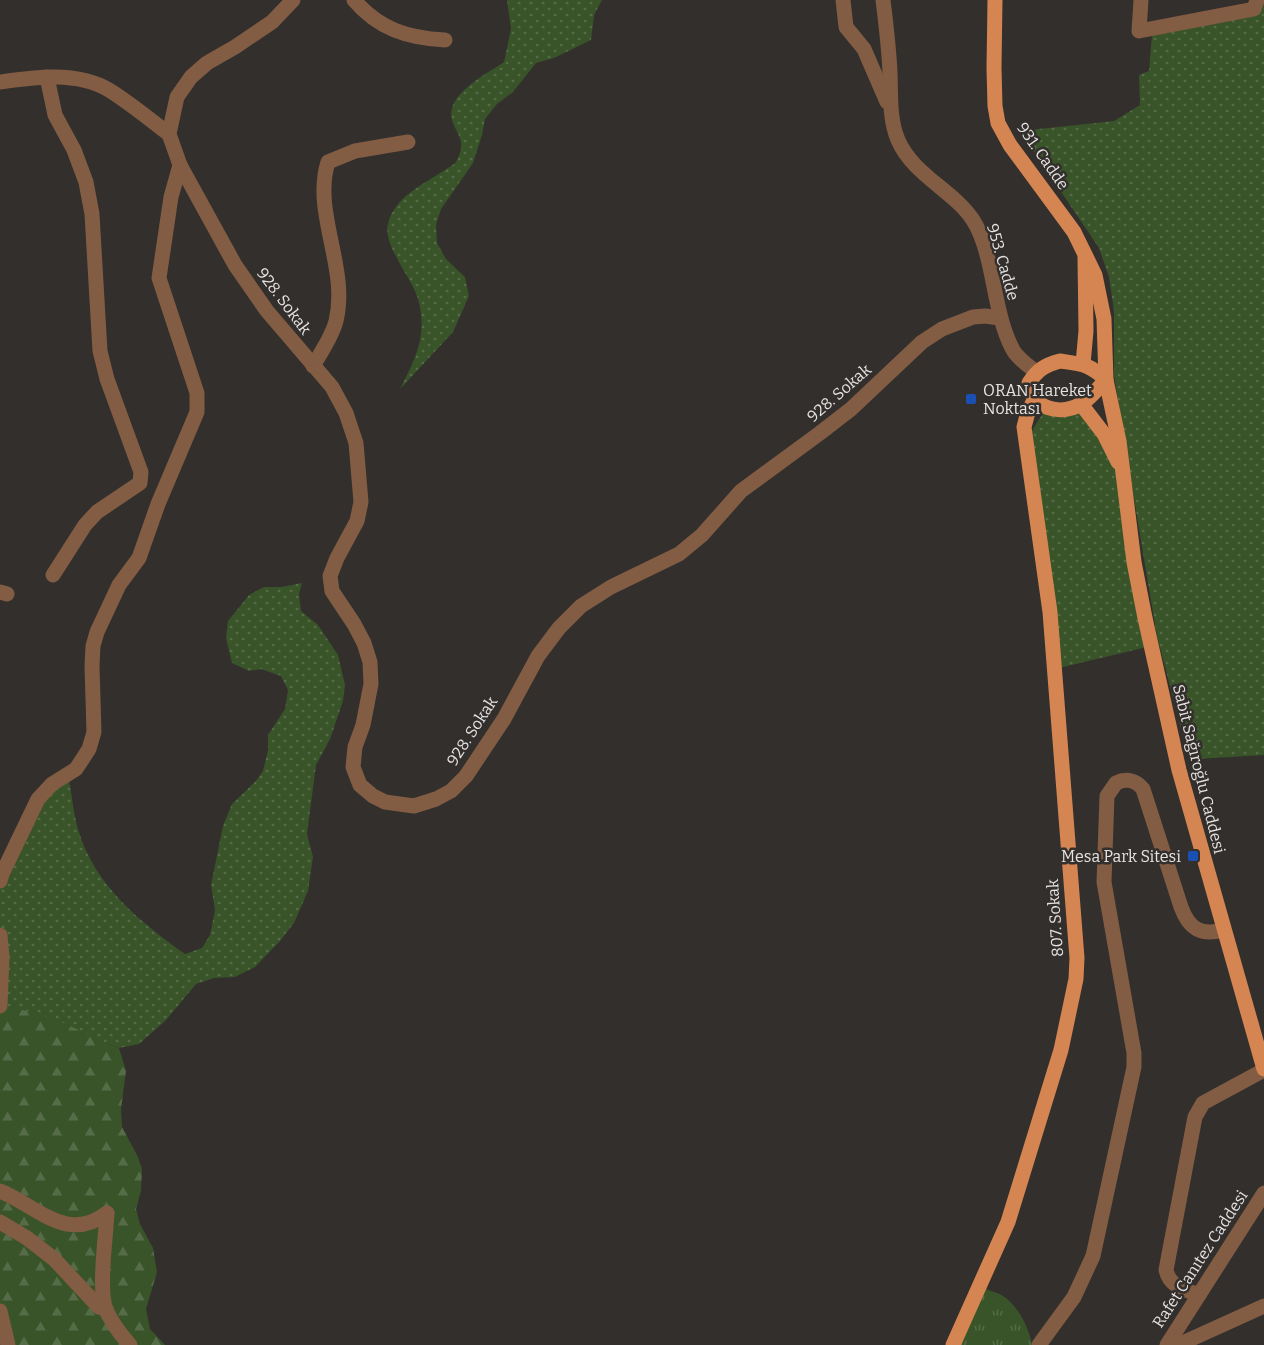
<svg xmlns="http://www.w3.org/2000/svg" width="1264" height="1345" font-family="Bitter,serif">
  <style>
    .grass { fill: url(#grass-dots) }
    .forest { fill: url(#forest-firs) }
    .park { fill: url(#park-tufts) }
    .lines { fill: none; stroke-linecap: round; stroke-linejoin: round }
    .minor { stroke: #825c43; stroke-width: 15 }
    .major { stroke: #d48551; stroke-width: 15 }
    .transit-dot { fill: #1a4fb4; stroke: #322f2d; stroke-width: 2 }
    .labels { text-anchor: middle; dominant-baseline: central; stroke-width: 5; stroke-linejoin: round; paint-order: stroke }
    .street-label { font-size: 16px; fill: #e6e3e2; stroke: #322f2d }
    .poi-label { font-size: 16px; fill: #e6e3e2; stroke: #322f2d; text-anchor: start }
  </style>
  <defs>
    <pattern id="grass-dots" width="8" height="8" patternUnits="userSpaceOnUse" patternTransform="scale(1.5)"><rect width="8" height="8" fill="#395429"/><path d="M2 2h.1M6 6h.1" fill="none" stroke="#566c48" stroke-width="1.8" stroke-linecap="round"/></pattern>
    <pattern id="forest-firs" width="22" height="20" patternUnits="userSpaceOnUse" patternTransform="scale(1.5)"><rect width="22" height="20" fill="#395429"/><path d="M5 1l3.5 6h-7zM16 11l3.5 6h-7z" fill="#566c48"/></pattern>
    <pattern id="park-tufts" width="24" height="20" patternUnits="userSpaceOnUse" patternTransform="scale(1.5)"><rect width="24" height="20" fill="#395429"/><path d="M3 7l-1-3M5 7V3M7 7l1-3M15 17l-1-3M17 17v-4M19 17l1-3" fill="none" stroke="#566c48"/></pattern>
  </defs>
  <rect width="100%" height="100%" fill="#322f2d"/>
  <g class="grass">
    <path d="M507,0H602L594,15L591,40L554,58L536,63L513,92L497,104L485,119L482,135L473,163L441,209L436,225L437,243L446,259L465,277L469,296L453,332L400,389C416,358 428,334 418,299C414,285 403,271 397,258C392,249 385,235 388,224C394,197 424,184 445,170C451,166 456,164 458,158C466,139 457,136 452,120C445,94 487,74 504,62L511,29Z"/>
    <path d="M1264,0V755L1196,759L1188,755L1157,636L1143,553L1114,376V311L1109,277L1099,248L1020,131L1114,121L1140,105L1139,75L1149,71L1152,35Z"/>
    <path d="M1081,404L1123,472L1151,646L1055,669L1030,437L1033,429L1046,408Z"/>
    <path d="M302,583L299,594L301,611L318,625L338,655L345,685L343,701L330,739L316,765L307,834L313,857L308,891L294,923L280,941L255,967L235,977L214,978L196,984L166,1020L139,1044L119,1048L90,1037L63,1023L0,1005V881L26,822L68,775C72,793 73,812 78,829C94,885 140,922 185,954L202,948L210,935L215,910L211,885L223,826L232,804L255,782L263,771L268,750V735L285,709L288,690L281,676L261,669L249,671L232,663L226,638L228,621L249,595L264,587H281Z"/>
  </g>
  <path class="forest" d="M0,1005C21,1010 44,1014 63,1023C82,1031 99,1041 119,1048L126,1071L121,1109L122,1127L138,1157L142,1169L141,1191L136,1209L140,1224L153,1248L157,1272L146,1309L150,1329L165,1345H8L0,1311Z"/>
  <path class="park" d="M980,1287C987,1290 997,1292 1003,1296C1018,1306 1029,1327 1032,1345H953Z"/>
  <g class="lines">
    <g class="minor">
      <path d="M293,0L272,22L235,47L207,63L191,77L177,97L169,134L180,165L235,265L267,311L332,387L346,413L356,443L361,502L357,521L337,558L330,576L332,591L354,624L364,643L370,662L371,684L363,725L355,747L353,767L360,785L373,796L385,802L414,806L436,799L451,791L466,776L504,719L538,656L559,628L581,606L611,587L679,554L702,535L741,491L820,433L851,409L922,342L942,329L973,317L985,316L1000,318"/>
      <path d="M354,0C379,29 407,38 445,40"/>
      <path d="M843,0L846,27L864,49L887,102"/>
      <path d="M883,0C886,24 889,49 890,73C891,95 889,119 898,140C913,175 953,190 973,220C995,255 992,311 1013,350C1018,359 1029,366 1036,372"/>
      <path d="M1141,0L1139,31L1254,9L1257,0"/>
      <path d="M47,77L55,115L74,150L86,182L92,214L100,351L107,379L141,472L140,483L97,512L85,525L53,575"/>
      <path d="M0,82C35,77 77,71 109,90C130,103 149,119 169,134"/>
      <path d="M313,366C321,352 332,337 336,321C349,268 312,212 328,162L355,151L408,142"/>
      <path d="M0,592L7,594"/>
      <path d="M0,881L2,874L38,799L52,784L76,769L89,749L94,732L92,666L93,646L97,632L119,585L139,558L158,504L197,412V393L159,278L171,197L180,165"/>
      <path d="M0,935L2,957L0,1006"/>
      <path d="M0,1191C37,1206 67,1244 107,1213"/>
      <path d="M107,1213C106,1236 98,1290 106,1310C112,1323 121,1335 130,1345"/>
      <path d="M0,1222L27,1238L54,1259L99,1307L106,1309"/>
      <path d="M1199,1295C1184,1289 1170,1287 1166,1270L1195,1117L1203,1103L1264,1070"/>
      <path d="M0,1311L8,1345"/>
      <path d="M1039,1345L1074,1297L1093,1256L1134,1067V1053L1104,882L1107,796L1116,783C1126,778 1136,780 1143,789L1181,907C1189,929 1201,936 1223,930"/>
      <path d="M1167,1345L1264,1193"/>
      <path d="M1178,1345L1264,1306"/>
    </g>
    <g class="major">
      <path d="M995,0L994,68L995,106L998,123L1010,145L1074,232L1095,275L1104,319L1106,380L1119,441L1134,562L1145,618L1179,770L1264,1069"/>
      <path d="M1060,361C1082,364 1090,364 1106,380C1098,388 1091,398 1081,404C1061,416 1031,409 1029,383C1037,370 1045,365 1060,361Z"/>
      <path d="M1083,364L1086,331L1085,258"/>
      <path d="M1081,404L1104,434L1118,462"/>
      <path d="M953,1345L1008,1222L1061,1050L1076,979L1077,958L1050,612L1024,427L1028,412L1034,400"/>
    </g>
  </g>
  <g class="transit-dot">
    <rect x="965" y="393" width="12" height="12" rx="3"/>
    <rect x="1187" y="850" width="12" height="12" rx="3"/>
  </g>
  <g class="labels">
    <g class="street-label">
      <text transform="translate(1043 156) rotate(55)">931. Cadde</text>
      <text transform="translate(1003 262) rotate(74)">953. Cadde</text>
      <text transform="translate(284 301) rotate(53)">928. Sokak</text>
      <text transform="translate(839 393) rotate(-41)">928. Sokak</text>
      <text transform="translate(472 731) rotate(-57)">928. Sokak</text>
      <text transform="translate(1199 769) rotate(76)">Sabit Sağıroğlu Caddesi</text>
      <text transform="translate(1055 918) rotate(-94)">807. Sokak</text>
      <text transform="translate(1200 1259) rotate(-57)">Rafet Canıtez Caddesi</text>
    </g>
    <g class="poi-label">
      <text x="983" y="390">ORAN Hareket<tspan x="983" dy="18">Noktası</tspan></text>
      <text x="1181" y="856" text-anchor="end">Mesa Park Sitesi</text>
    </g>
  </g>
</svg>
